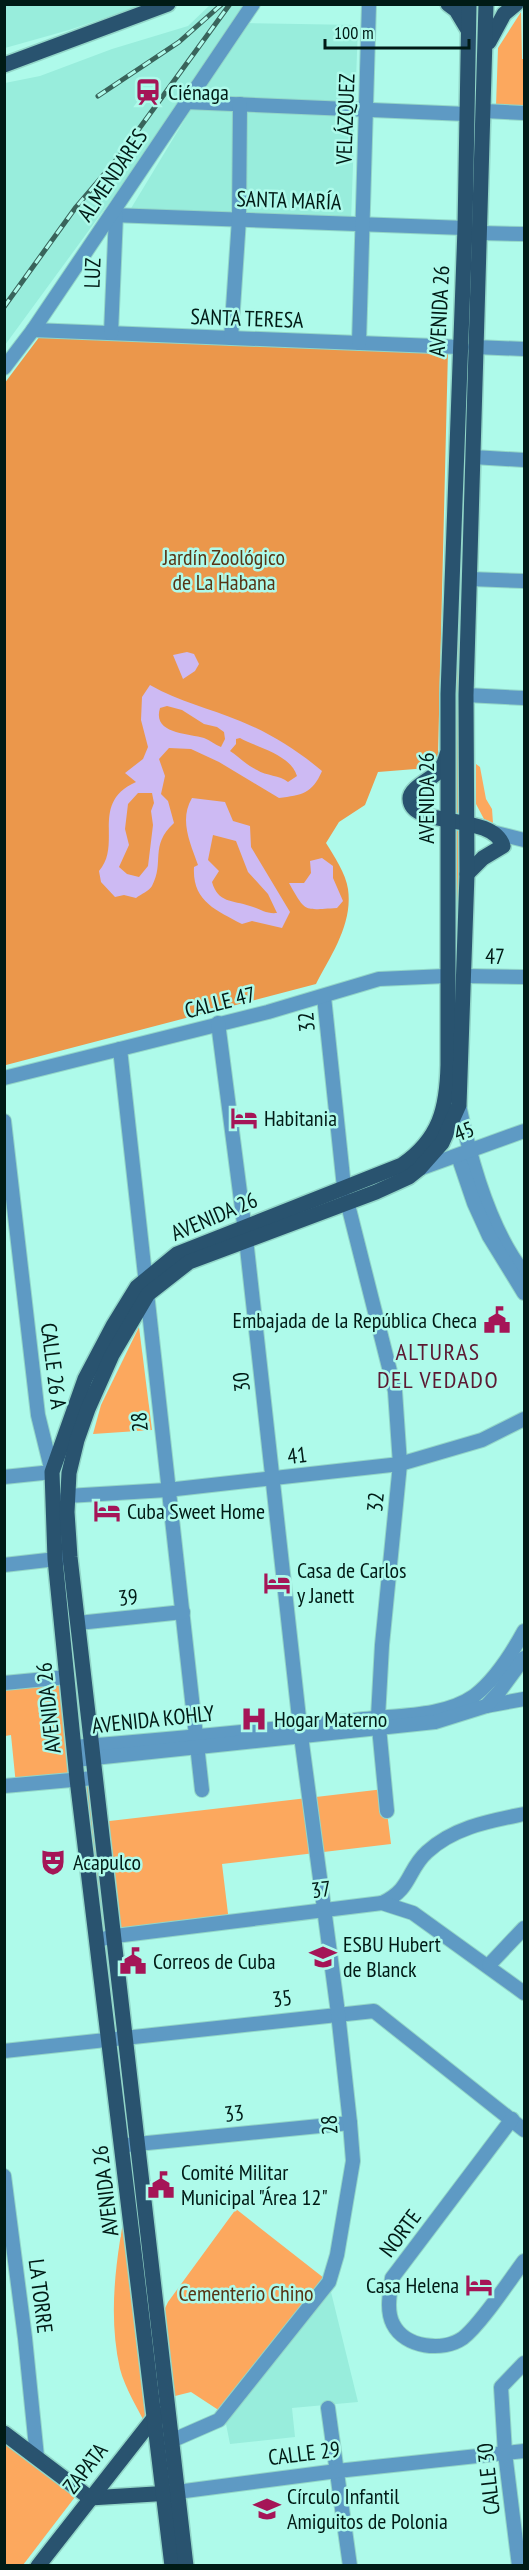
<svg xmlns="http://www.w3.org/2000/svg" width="529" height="2570" font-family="'PT Sans Narrow',sans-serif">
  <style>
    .built { fill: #98eddc }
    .green { fill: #fca85e }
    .forest { fill: #eb974b }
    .water { fill: #cdbaf3; fill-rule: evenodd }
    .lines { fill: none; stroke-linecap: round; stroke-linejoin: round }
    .minor-casing { stroke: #92d6c8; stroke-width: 16 }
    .major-casing { stroke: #92d6c8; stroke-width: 18 }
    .minor { stroke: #5e9ac4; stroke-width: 14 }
    .major { stroke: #29536f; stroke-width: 15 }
    .rail-casing { stroke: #39645b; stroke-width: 5 }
    .rail { stroke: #aefaea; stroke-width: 3; stroke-dasharray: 9; stroke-linecap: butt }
    .labels { text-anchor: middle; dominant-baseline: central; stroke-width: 5; stroke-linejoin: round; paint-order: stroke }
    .poi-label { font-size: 22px; fill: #001b16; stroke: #aefaea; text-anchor: start }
    .street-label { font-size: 22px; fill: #001b16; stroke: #aefaea }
    .park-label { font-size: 22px; fill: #573515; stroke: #aefaea }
    .neighbourhood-label { font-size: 24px; letter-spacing: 1.5px; fill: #5c1933; stroke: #aefaea }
  </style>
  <rect width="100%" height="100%" fill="#aefaea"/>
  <g class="built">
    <path d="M5,4H143V5L69,30L5,48Z"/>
    <path d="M210,5H245L147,151L5,345V83L40,76L112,49L188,26Z"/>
    <path d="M243,23L358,25L351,221L130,210Z"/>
    <path d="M331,2292L358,2402L292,2408L295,2437L230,2444L225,2419Z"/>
  </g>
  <g class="green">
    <path d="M478,4L459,658V819L454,818L455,657L475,5Z"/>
    <path d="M521,12L522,59H524V106H496L498,48Z"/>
    <path d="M476,764L480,767L486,799L492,809L493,823L484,819L476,804Z"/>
    <path d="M454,824L460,825L456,1085C452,1126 430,1159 394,1179L249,1232L404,1170L428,1150L442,1129L449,1107L452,1086Z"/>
    <path d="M139,1327L152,1430L93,1434L101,1405Z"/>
    <path d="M67,1677L77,1779L16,1785L11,1735L5,1736V1683Z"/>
    <path d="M84,1783H88L108,1935L103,1936Z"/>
    <path d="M384,1789L391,1844L222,1864L229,1922L115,1936L101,1822Z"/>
    <path d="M128,2196L155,2417L147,2427C138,2409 125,2388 120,2369C107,2311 117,2253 128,2196Z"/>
    <path d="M236,2209L329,2282L223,2413L191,2392L167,2398L159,2321L168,2302Z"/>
    <path d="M4,2443L75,2497L23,2565H5Z"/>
  </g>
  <path class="forest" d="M40,336L359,350H448L438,755L428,768L378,772L365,805L339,822L326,843C334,856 346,874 348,889C353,924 331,955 316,984L6,1065L4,384Z"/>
  <g class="water">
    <path d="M187,652L194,654L199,664L195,671L183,679L173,655Z"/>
    <path d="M150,685C180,702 209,708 240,721C270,733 297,750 322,771C312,794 302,795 279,798L219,762L191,749L169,748L159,759L165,776L161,794L168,801L174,823C149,846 165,862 152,886C149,891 141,894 136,898L124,895L115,897L101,882L99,871C123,844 89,803 136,782L125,773L143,759L148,747L141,720L142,697ZM167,706L182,710L204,724L217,727L224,732L225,739L221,747C215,745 210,740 204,738C188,733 152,734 160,708ZM240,738C258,748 290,754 297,776L288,782C280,775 266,776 257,770C246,765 238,756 230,751L236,744V739ZM138,793H152L154,803L151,811L153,825L148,866L139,877L127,874L119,867L129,845L125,829L128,804Z"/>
    <path d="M192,798L225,802L233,821L250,826L251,847L290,912L282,928L252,921L242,924C216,910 192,901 194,867L198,865C190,842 179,820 192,798ZM213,835L236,841L248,872L268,894L277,913C265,914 261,909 250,906C232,900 218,903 212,882L219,871L208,860Z"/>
    <path d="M322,858L333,866V878L343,901L337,908C303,910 306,913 289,883H304L311,873L310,861Z"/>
  </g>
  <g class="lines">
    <defs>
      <g id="minor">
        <path d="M185,102L466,114"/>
        <path d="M484,111L524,113"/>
        <path d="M111,215L465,228"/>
        <path d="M480,233L524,234"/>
        <path d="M33,330L459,347"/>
        <path d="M111,333L116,215"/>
        <path d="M231,338L239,219L240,104"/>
        <path d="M359,343L369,4"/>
        <path d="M475,347L524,349"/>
        <path d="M4,368L33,330L253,4"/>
        <path d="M473,457L524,460"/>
        <path d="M470,579L524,581"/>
        <path d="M466,695L524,698"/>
        <path d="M496,833L524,840"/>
        <path d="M464,976L524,977"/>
        <path d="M324,997L344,1187"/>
        <path d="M120,1049L202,1790"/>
        <path d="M4,1078L268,1012L379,979L446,976"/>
        <path d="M459,1105C470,1158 490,1230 524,1273"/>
        <path d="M4,1121L38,1415L52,1472L4,1477"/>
        <path d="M458,1156L474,1203L489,1236L524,1293"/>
        <path d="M419,1169L524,1131"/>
        <path d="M347,1201L395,1391L400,1464L382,1645L378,1717L387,1811"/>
        <path d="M67,1496L167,1490L400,1464L482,1440L524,1419"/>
        <path d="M4,1565L65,1558"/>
        <path d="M78,1623L183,1612"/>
        <path d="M4,1683L67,1677"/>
        <path d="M486,1706L524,1699"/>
        <path d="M74,1747C171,1739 268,1730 364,1719C399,1715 444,1717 474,1696C495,1680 512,1653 524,1631"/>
        <path d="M75,1760L435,1722L486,1706L499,1692L524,1658"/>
        <path d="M4,1786L94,1778"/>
        <path d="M382,1903C412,1889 407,1870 427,1852C454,1827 490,1821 524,1814"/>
        <path d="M98,1940L115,1936L382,1903L413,1913L524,1993"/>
        <path d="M489,1965L524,1928"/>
        <path d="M4,2051L374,2011L524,2130"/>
        <path d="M512,2119L392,2278C390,2293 386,2310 393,2324C405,2348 443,2352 463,2338C481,2324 509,2281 524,2261"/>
        <path d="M127,2145L350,2123"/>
        <path d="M4,2176L25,2338L37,2457"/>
        <path d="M328,2408L350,2566"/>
        <path d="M171,2441L219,2420L329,2282L337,2255L353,2161L350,2123L338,2013L301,1736L246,1239L218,1023"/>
        <path d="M177,2492L337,2471L524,2451"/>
        <path d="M519,2566L505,2453L501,2387L524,2363"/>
      </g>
      <g id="major">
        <path d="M448,4L456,10L468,30"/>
        <path d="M489,42L504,14L516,4"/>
        <path d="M4,65L168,4"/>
        <path d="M447,754C445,761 444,766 439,771C432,779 409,788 410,799C411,829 493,812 503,846L483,858L467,874"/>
        <path d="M4,2433L90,2498"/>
        <path d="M90,2498L171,2493"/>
        <path d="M38,2566L157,2414"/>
        <path d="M172,2566L77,1779L55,1559L52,1472L85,1379L113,1326L137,1287L177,1254L402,1165C440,1139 447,1108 448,1065V694L465,228L469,4"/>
        <path d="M186,2566L70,1557L67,1512L69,1473L77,1440L88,1409L112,1355L148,1294L189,1262L376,1192L409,1177L419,1169L442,1143L459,1105L467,874L466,695L486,4"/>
      </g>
    </defs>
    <use href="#minor" class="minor-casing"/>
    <use href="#major" class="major-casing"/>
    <use href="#minor" class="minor"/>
    <use href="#major" class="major"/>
    <defs>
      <g id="rail">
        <path d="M98,96L179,42L222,4"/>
        <path d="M4,307L76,207L117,159L230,4"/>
      </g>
    </defs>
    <use href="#rail" class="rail-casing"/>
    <use href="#rail" class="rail"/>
  </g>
  <defs>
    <symbol id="station-bare" viewBox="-9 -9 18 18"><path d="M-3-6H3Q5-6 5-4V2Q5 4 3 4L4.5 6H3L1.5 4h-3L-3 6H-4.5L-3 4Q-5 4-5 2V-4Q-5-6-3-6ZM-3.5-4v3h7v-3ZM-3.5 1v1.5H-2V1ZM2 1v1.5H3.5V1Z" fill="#a51557" stroke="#aefaea" stroke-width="2.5" paint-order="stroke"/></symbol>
    <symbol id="hotel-bare" viewBox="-9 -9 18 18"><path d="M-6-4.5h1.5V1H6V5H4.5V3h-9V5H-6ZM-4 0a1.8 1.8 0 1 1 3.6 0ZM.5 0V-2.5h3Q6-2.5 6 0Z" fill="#a51557" stroke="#aefaea" stroke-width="2.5" paint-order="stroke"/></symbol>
    <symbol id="civic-bare" viewBox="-9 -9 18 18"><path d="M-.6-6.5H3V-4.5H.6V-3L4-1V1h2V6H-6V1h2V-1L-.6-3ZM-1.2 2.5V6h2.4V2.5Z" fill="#a51557" stroke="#aefaea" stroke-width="2.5" paint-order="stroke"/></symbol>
    <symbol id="hospital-bare" viewBox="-9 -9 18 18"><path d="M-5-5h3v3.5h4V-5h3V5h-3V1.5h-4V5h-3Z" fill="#a51557" stroke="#aefaea" stroke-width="2.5" paint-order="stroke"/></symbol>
    <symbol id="theatre-bare" viewBox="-9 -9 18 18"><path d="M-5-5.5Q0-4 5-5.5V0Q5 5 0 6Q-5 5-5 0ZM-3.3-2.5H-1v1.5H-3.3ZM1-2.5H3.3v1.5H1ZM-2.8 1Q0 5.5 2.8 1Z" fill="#a51557" stroke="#aefaea" stroke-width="2.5" paint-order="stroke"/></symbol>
    <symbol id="school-bare" viewBox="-9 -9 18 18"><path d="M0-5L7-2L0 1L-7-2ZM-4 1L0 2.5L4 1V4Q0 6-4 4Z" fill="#a51557" stroke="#aefaea" stroke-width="2.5" paint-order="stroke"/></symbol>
  </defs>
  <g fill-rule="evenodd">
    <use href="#station-bare" x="129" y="73" width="38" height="38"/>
    <use href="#hotel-bare" x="225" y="1099" width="38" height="38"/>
    <use href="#civic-bare" x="478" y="1301" width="38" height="38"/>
    <use href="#hotel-bare" x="88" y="1492" width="38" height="38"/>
    <use href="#hotel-bare" x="258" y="1564" width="38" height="38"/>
    <use href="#hospital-bare" x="235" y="1700" width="38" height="38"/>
    <use href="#theatre-bare" x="34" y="1843" width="38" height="38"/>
    <use href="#school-bare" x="304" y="1938" width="38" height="38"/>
    <use href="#civic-bare" x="114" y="1942" width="38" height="38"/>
    <use href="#civic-bare" x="142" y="2166" width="38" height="38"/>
    <use href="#hotel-bare" x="460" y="2266" width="38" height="38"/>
    <use href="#school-bare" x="248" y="2490" width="38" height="38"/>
  </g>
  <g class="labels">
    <g class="poi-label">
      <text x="168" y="92">Ciénaga</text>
      <text x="264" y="1118">Habitania</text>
      <text x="477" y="1320" text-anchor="end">Embajada de la República Checa</text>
      <text x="127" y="1511">Cuba Sweet Home</text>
      <text x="297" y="1570">Casa de Carlos<tspan x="297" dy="25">y Janett</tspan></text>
      <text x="274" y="1719">Hogar Materno</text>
      <text x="73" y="1862">Acapulco</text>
      <text x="343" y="1944">ESBU Hubert<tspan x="343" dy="25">de Blanck</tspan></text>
      <text x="153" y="1961">Correos de Cuba</text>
      <text x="181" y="2172">Comité Militar<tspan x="181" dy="25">Municipal "Área 12"</tspan></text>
      <text x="459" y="2285" text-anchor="end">Casa Helena</text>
      <text x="287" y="2496">Círculo Infantil<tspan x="287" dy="25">Amiguitos de Polonia</tspan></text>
    </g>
    <g class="street-label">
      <text transform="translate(345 119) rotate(-88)">VELÁZQUEZ</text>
      <text transform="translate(112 175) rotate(-56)">ALMENDARES</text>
      <text transform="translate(289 200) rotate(2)">SANTA MARÍA</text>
      <text transform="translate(92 273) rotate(-88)">LUZ</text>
      <text transform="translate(439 311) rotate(-87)">AVENIDA 26</text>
      <text transform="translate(247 318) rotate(2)">SANTA TERESA</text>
      <text transform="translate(426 798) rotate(-90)">AVENIDA 26</text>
      <text transform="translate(495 956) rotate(1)">47</text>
      <text transform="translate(220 1002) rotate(-14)">CALLE 47</text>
      <text transform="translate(306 1022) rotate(-95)">32</text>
      <text transform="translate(464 1131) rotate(-21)">45</text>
      <text transform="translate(214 1216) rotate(-23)">AVENIDA 26</text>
      <text transform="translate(54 1366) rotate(83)">CALLE 26 A</text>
      <text transform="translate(241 1382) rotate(-96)">30</text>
      <text transform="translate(139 1422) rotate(-96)">28</text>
      <text transform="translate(297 1455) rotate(-7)">41</text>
      <text transform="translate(375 1502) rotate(-84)">32</text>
      <text transform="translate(128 1597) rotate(-6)">39</text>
      <text transform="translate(48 1708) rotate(-96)">AVENIDA 26</text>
      <text transform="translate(153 1719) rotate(-6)">AVENIDA KOHLY</text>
      <text transform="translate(321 1889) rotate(-7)">37</text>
      <text transform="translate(282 1998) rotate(-7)">35</text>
      <text transform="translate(234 2113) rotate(-6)">33</text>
      <text transform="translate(329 2125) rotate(-95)">28</text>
      <text transform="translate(105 2191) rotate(-97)">AVENIDA 26</text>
      <text transform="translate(400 2233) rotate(-53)">NORTE</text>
      <text transform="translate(41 2296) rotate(83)">LA TORRE</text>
      <text transform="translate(304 2453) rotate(-7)">CALLE 29</text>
      <text transform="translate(85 2468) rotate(-52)">ZAPATA</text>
      <text transform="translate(488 2479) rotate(-96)">CALLE 30</text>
    </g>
    <g class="park-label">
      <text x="224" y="557">Jardín Zoológico<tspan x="224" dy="25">de La Habana</tspan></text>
      <text x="246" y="2293">Cementerio Chino</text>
    </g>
    <g class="neighbourhood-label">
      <text x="438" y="1351">ALTURAS<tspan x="438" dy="28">DEL VEDADO</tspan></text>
    </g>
  </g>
  <rect width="529" height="2570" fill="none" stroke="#001b16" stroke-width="12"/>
  <path d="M325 39v9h144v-9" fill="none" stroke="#001b16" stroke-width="3"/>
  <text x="334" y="39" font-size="18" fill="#001b16" stroke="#aefaea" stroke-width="4.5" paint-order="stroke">100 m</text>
</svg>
